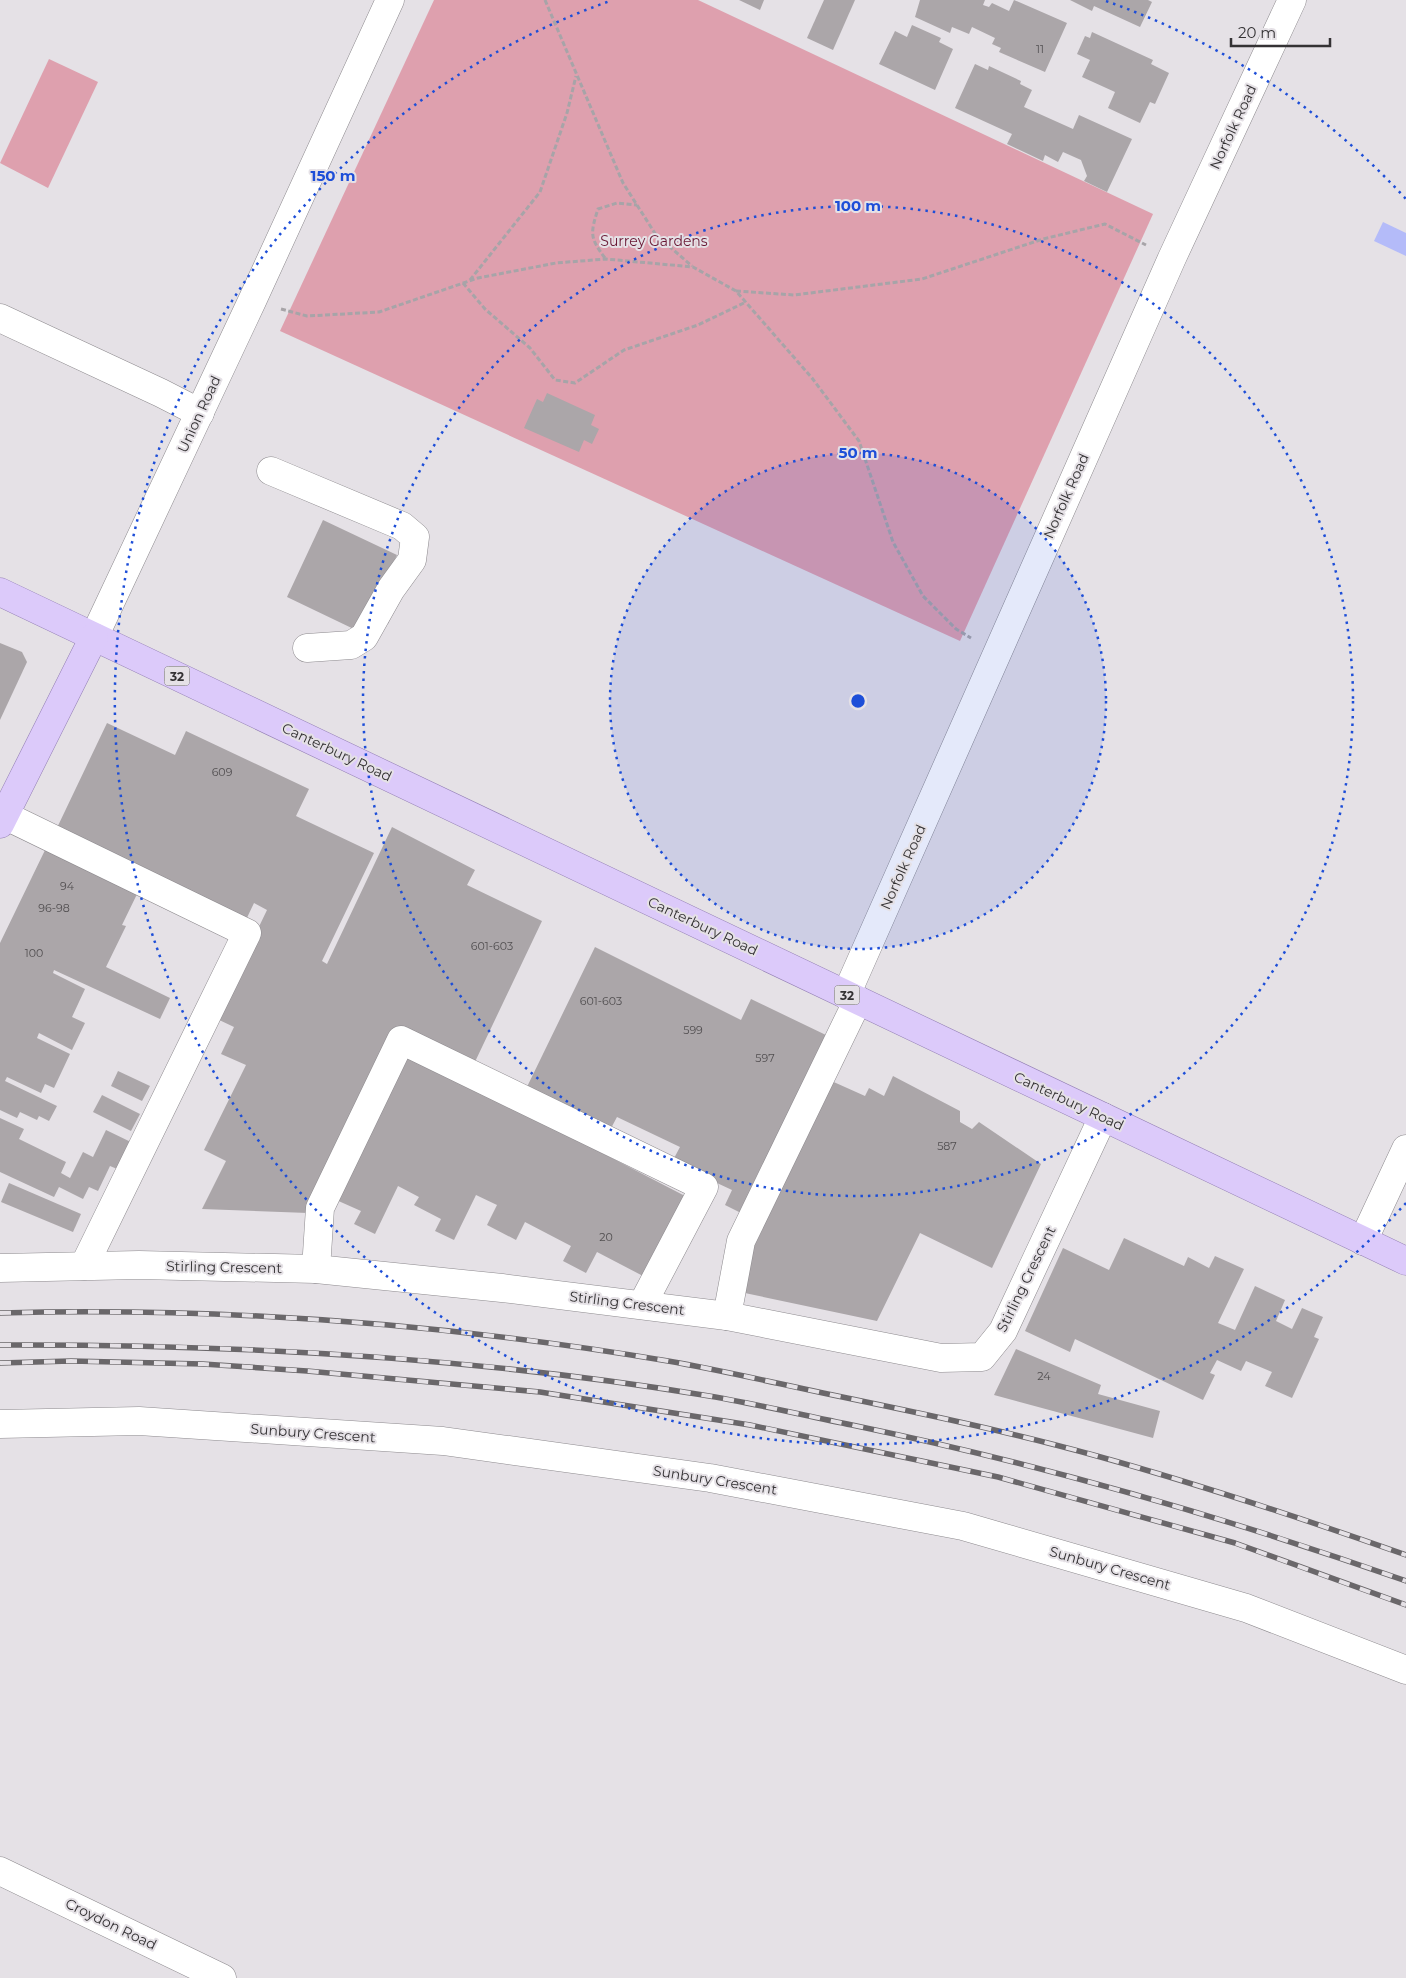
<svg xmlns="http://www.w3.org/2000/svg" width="1406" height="1978" font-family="Montserrat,sans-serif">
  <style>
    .green { fill: #dea0ae }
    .water { fill: #b4bbf9 }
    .building { fill: #aba6a9 }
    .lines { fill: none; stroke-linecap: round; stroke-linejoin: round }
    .minor-casing { stroke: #8d8a8e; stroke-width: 29 }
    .major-casing { stroke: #927eb3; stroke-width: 29 }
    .path { stroke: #a7a4a8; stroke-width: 3; stroke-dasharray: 5 2.5; stroke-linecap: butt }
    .minor { stroke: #fff; stroke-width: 28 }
    .major { stroke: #dccafa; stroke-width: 28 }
    .rail-casing { stroke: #6a676a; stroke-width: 5.5 }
    .rail { stroke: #e5e1e6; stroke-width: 4; stroke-dasharray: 11; stroke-linecap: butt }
    .ring { fill: none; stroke: #1d4ed8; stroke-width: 2.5; stroke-dasharray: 2.5 5 }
    .labels { text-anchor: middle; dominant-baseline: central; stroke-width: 4; stroke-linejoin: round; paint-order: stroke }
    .number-label { font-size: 11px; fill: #524f51 }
    .shield { fill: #e5e1e6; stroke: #696669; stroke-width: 1 }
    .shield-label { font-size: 12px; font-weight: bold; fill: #343234 }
    .street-label { font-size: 14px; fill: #343234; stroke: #e5e1e6 }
    .park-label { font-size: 14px; fill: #691734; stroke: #e5e1e6 }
    .centre { fill: #1d4ed8; stroke: #e5e1e6; stroke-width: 2.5 }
    .ring-label { font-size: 15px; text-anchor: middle; font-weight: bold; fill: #1d4ed8; stroke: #e5e1e6; stroke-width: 4; stroke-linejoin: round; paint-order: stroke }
  </style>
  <rect width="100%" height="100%" fill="#e5e1e6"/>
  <g class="green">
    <path d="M434,0H698L1153,214L960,641L280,331Z"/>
    <path d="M49,59L98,82L48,188L0,163Z"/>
  </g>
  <path class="water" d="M1383,222L1406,233V256L1374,241Z"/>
  <g class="building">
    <path d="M739,0H764L760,10Z"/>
    <path d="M824,0H855L833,50L807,38Z"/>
    <path d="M920,0H985L983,5L989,7L992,3L1009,11L1014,0L1067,23L1045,72L999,52L1001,48L992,44L995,38L972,27L969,34L952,27L950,33L915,17Z"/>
    <path d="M1070,0H1148L1152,2L1140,27L1094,6L1092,11Z"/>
    <path d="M912,25L941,38L939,42L953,49L935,90L879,64L895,31L907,37Z"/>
    <path d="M1092,32L1153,60L1151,64L1169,73L1155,104L1150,102L1140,123L1108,108L1115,92L1082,77L1090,60L1077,54L1085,36L1090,38Z"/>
    <path d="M975,64L988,70L989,66L1021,81L1020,84L1032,90L1024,107L1073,129L1079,115L1132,139L1107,192L1084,181L1087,176L1081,160L1063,152L1058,162L1045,155L1043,161L1007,144L1012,134L955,108Z"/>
    <path d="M547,393L595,415L591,425L599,429L592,444L584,440L579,452L524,428L537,399L543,402Z"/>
    <path d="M323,520L397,555L380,590L399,599L388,624L369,615L360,632L287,597Z"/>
    <path d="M0,643L22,652L27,662L0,720Z"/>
    <path d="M107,723L175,755L186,731L309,789L296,816L374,853L322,961L327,964L392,827L475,870L467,885L542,921L473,1066L397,1030L308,1213L202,1209L226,1161L204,1150L246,1065L221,1054L234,1027L215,1018L267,910L254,903L244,924L55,832Z"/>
    <path d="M47,846L139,890L122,925L126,926L106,967L170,998L160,1019L54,970L53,973L85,989L72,1017L85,1023L72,1050L39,1033L37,1038L70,1054L54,1088L45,1084L41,1093L7,1077L5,1081L57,1106L49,1121L39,1116L37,1120L20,1112L17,1118L0,1110V943Z"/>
    <path d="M595,947L741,1020L751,999L828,1036L743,1214L725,1205L732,1190L672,1162L680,1147L617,1117L609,1132L525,1091Z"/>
    <path d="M413,1055L685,1196L643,1276L597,1252L586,1273L563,1261L571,1246L525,1222L516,1240L487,1225L497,1205L476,1195L454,1240L435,1231L441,1219L414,1205L419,1197L398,1186L375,1234L354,1224L361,1211L334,1199L403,1058Z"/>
    <path d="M118,1071L150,1086L142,1101L111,1086Z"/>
    <path d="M893,1076L960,1111V1122L972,1129L979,1122L1041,1164L992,1268L920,1233L877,1321L740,1292L748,1243L827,1079L865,1096L869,1088L884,1096Z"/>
    <path d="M102,1095L140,1114L131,1131L93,1112Z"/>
    <path d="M0,1118L24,1129L19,1139L66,1162L61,1173L70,1178L83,1152L93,1157L106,1130L135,1144L122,1171L110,1166L98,1191L89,1187L83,1199L59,1187L54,1197L0,1172Z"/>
    <path d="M9,1183L81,1214L73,1232L1,1202Z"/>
    <path d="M1124,1238L1184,1266L1188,1257L1209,1268L1215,1256L1244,1269L1218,1323L1235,1330L1255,1286L1285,1300L1276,1321L1292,1329L1302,1308L1323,1317L1314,1337L1319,1339L1292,1398L1265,1386L1272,1372L1246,1361L1241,1371L1217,1360L1210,1373L1215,1375L1203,1400L1075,1339L1070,1352L1025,1331L1063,1248L1109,1270Z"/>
    <path d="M1016,1349L1101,1385L1098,1394L1160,1411L1153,1438L994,1395Z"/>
  </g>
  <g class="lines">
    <defs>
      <g id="minor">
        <path d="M0,318L161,393L200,413"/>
        <path d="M271,471L402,526L415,537L412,560L391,589L364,637L351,645L307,648"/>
        <path d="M94,637L252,301L390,0"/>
        <path d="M4,815L247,933L84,1266"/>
        <path d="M846,995L1172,258L1292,0"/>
        <path d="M1363,1241L1406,1149"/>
        <path d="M0,1268L139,1265L316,1269L502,1288L727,1316L941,1358L982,1357L1003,1331L1103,1117"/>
        <path d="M316,1269L320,1208L401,1040L704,1187L642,1305"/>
        <path d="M727,1316L741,1241L858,1000"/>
        <path d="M0,1424L139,1421L443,1441L710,1478L963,1526L1246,1608L1406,1670"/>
        <path d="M0,1871L222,1978"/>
      </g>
      <g id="major">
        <path d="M0,592L1406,1261"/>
        <path d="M0,824L94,637"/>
      </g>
    </defs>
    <use href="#minor" class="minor-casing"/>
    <use href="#major" class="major-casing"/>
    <g class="path">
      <path d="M545,0L623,183L656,235L692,266"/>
      <path d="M605,258C590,238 590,234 598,209L617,203L637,205"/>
      <path d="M470,280L540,192L567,113L576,76"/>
      <path d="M463,283L485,309L530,348L555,380L575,383L624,350L698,325L746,302"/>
      <path d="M736,291L794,295L922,279L1043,239L1105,224L1146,245"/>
      <path d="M281,309L307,316L379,312L478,278L556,263L606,259L693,267L736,291L812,378L859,441L893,542L923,596L956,629L971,638"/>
    </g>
    <use href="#minor" class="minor"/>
    <use href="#major" class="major"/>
    <defs>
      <g id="rail">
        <path d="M0,1313C223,1307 448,1324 668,1361C720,1370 771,1382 823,1393C915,1412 1007,1431 1097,1456C1201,1485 1304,1519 1406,1555"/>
        <path d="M0,1345C235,1344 471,1357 703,1395C753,1403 802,1415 852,1425C1040,1464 1225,1517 1406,1581"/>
        <path d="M0,1363L71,1361L203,1364L307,1371L540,1392L750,1425L998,1477L1235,1543L1406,1605"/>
      </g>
    </defs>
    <use href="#rail" class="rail-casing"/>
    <use href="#rail" class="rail"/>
  </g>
  <circle cx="858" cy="701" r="248" fill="#1d4ed8" fill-opacity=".12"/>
  <g class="ring">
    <circle cx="858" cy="701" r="248"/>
    <circle cx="858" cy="701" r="495"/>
    <path d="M1406 1203A743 743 0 1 1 610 1M1106 1A743 743 0 0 1 1406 199"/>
  </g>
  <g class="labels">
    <g class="number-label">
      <text x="1040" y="49">11</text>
      <text x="222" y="772">609</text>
      <text x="67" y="886">94</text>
      <text x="54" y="908">96-98</text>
      <text x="492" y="946">601-603</text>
      <text x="34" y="953">100</text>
      <text x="601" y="1001">601-603</text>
      <text x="693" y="1030">599</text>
      <text x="765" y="1058">597</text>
      <text x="947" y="1146">587</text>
      <text x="606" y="1237">20</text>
      <text x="1044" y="1376">24</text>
    </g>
    <g class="shield">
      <rect x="164.5" y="666.5" width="25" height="19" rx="4"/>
      <rect x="834.5" y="985.5" width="25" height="19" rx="4"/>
    </g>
    <g class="shield-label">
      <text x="177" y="676">32</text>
      <text x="847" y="995">32</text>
    </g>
    <g class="street-label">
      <text transform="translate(1233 127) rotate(-65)">Norfolk Road</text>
      <text transform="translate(199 414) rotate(-65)">Union Road</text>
      <text transform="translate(1066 496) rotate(-66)">Norfolk Road</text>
      <text transform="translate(337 752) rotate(25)">Canterbury Road</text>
      <text transform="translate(903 867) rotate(-66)">Norfolk Road</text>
      <text transform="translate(703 926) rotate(25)">Canterbury Road</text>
      <text transform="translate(1069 1101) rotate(25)">Canterbury Road</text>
      <text transform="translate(224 1267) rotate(1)">Stirling Crescent</text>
      <text transform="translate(1026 1279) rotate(-64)">Stirling Crescent</text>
      <text transform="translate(627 1303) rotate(7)">Stirling Crescent</text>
      <text transform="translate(313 1433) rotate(4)">Sunbury Crescent</text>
      <text transform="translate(715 1480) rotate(9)">Sunbury Crescent</text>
      <text transform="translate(1110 1568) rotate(16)">Sunbury Crescent</text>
      <text transform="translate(111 1924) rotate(26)">Croydon Road</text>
    </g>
    <g class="park-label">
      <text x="654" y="241">Surrey Gardens</text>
    </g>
  </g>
  <circle cx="858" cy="701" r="8" class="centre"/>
  <g class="ring-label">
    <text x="333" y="181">150 m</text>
    <text x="858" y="211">100 m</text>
    <text x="858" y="458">50 m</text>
  </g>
  <path d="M1231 38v8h99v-8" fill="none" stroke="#343234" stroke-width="2.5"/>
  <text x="1238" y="38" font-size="15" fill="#343234" stroke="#e5e1e6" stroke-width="4" paint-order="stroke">20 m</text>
</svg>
